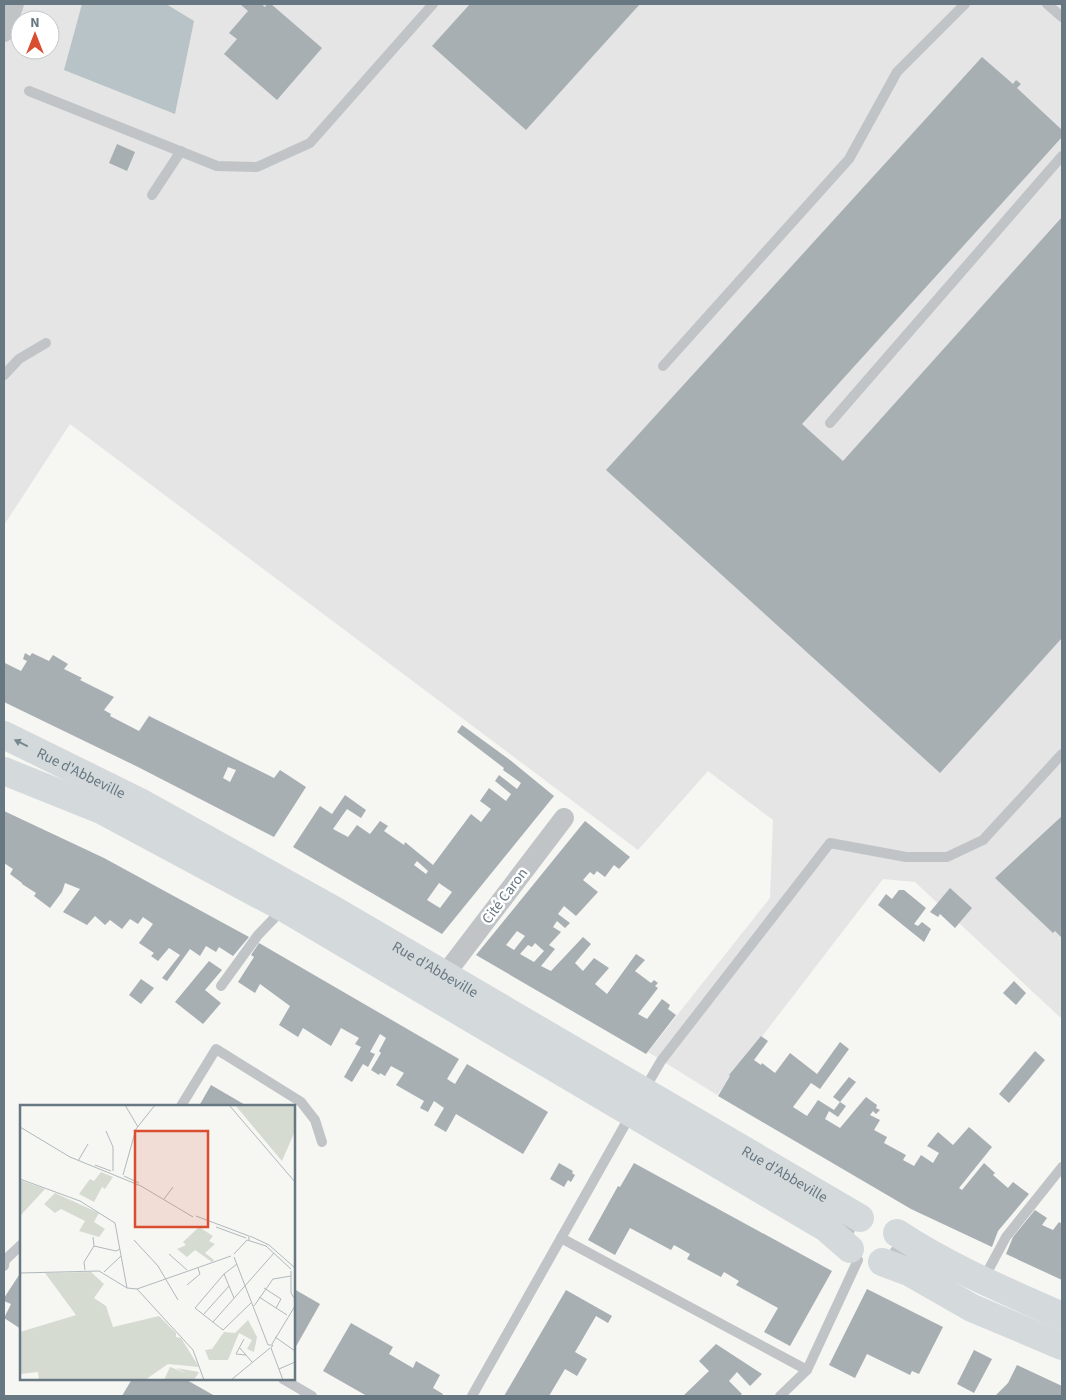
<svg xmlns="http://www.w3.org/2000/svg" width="1066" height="1400" font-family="'Source Sans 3',sans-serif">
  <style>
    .built { fill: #e4e5e4; fill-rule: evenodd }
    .water { fill: #b7c3c6 }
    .building { fill: #a7afb3; fill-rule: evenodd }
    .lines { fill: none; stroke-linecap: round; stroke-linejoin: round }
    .service { stroke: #c0c4c7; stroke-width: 10 }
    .minor { stroke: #c0c4c7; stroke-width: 20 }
    .primary { stroke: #d4d9dc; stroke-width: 28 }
    .oneway { fill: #778790 }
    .labels { text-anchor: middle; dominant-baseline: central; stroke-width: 5; stroke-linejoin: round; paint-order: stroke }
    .street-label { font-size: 15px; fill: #677882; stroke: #fff }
    .inset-road { fill: none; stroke: #b0b9bc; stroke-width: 1 }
    .view { fill: #d94e30; fill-opacity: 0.15; stroke: #d94e30; stroke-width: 2.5 }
    .inset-edge { fill: none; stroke: #677882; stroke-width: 2.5 }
  </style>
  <rect width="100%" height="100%" fill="#f6f6f3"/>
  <path class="built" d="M4,4H1062V1019L915,882L883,879L717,1095L648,1052L770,898L773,820L708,771L638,850L70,424L4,525ZM20,20H50V50H20Z"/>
  <path class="water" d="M82,4H166L194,21L175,114L64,70Z"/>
  <g class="building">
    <path d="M240,4H261L265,7L267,4H271L322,48L277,100L224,54L237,39L229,33L248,11Z"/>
    <path d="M470,4H640L526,130L432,46Z"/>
    <path d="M982,57L1013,84L1016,80L1021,84L1017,88L1062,130V137L802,424L843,461L1062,217V638L940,773L606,470Z"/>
    <path d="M117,144L135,152L127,171L109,163Z"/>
    <path d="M25,653L30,656L32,653L49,661L53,655L68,664L64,669L82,678L80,680L114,697L104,710L111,714L110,716L139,731L149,716L274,778L280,770L306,787L274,837L138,767L4,702V666L5,663L21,671L27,661L23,659ZM228,767L236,770L230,782L223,778Z"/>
    <path d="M462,725L510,760L554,796L442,934L293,847L320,806L332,814L345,795L366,810L361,818L347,809L333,829L348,837L357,825L370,834L380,821L388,826L384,831L404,845L405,842L433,865L471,814L481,822L491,809L480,801L489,788L506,801L511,794L495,781L499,775L517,789L521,783L503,770L504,768L457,732ZM417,861L428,871L426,874L414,865ZM439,883L452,892L440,908L427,900Z"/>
    <path d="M4,811L104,858L249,937L233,956L219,947L216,952L206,946L200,956L190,949L167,981L162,978L180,955L169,948L158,961L151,956L154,953L139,943L153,924L143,917L138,924L130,919L122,929L110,920L105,925L95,916L87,925L63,912L80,889L65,883L62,892L50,908L34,896L36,893L22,884V883L10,874L13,869L4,863Z"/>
    <path d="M1062,816V938L1055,931L1053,933L995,878Z"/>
    <path d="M585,821L630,857L619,869L614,865L605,877L597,871L594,875L590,872L583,880L598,892L576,916L564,906L558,914L570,923L565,928L557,921L553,927L561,932L549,945L555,949L541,966L551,971L583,937L591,944L575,963L583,971L594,958L609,968L595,984L607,994L636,954L645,960L635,971L651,983L654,980L658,983L655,986L658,988L638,1014L647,1019L662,999L670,1005L668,1009L676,1015L646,1054L476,955ZM517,931L525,936L514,950L506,945ZM535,943L544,951L534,962L520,954L528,945L532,947Z"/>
    <path d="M950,888L972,908L955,928L940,914L938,917L930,912Z"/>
    <path d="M899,890H904L926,908L914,924L918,926L922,922L931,929L924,942L878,905L886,894L892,899Z"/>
    <path d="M259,943L459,1059L447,1079L455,1084L467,1064L548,1112L523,1154L456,1114L446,1132L434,1125L444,1108L434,1101L428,1112L420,1108L424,1101L396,1085L404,1073L391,1066L385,1076L380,1073L379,1075L371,1070L381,1053L379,1051L386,1038L380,1034L370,1052L375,1054L368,1067L363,1064L352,1082L344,1077L361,1047L355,1044L359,1038L341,1028L331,1046L303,1028L298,1037L279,1025L290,1006L260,984L255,993L238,982L254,957L251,955Z"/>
    <path d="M209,961L222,970L205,990L221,1003L203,1024L175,1002Z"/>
    <path d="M141,979L154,988L141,1004L129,995Z"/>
    <path d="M1014,981L1026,993L1016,1005L1003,993Z"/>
    <path d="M761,1036L768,1041L754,1060L761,1065L762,1063L775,1073L790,1053L817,1074L840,1042L849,1049L820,1089L811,1083L793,1107L807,1116L818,1100L834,1110L840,1102L846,1106L838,1117L829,1111L825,1119L840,1128L866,1097L877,1105L876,1108L880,1110L876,1114L873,1111L870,1115L880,1120L874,1130L887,1137L884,1143L906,1155L903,1160L914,1166L921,1155L933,1163L939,1153L927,1146L938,1132L953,1145L969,1127L992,1147L959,1188L962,1190L984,1163L995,1173L993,1175L1008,1188L1013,1182L1029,1194L998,1231L992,1247L911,1209L718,1096L730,1076L729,1075Z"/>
    <path d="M1035,1051L1045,1060L1009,1103L999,1094Z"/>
    <path d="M849,1077L856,1082L840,1102L833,1097Z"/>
    <path d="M211,1085L247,1106H199Z"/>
    <path d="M559,1163L573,1171L572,1173L575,1175L571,1182L568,1180L564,1187L550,1179Z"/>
    <path d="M634,1163L832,1271L790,1346L764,1332L778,1308L736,1285L739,1281L724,1272L721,1277L687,1259L690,1254L674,1245L671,1250L630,1228L615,1255L588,1240L618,1186L620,1187Z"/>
    <path d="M1035,1210L1047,1218L1042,1225L1053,1230L1059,1222L1062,1224V1280L1006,1254L1013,1237Z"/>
    <path d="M21,1272V1329L4,1318L11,1304L4,1301V1298Z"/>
    <path d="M294,1289L320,1304L294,1350Z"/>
    <path d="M867,1289L943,1327L919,1374L912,1371L910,1375L867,1354L855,1378L829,1365Z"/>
    <path d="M566,1290L612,1316L608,1323L596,1316L575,1352L587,1359L577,1376L565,1369L549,1396H504Z"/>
    <path d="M351,1323L393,1347L389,1354L413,1368L416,1361L440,1375L433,1388L443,1394L442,1396H367L323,1371Z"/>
    <path d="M716,1344L762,1374L750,1386L737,1372L729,1381L742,1394L740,1396H683L709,1371L699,1361Z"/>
    <path d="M974,1350L992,1359L974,1393L957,1384Z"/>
    <path d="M1017,1365L1062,1386V1396H995L1008,1383Z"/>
    <path d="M132,1379H185L215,1396H122Z"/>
  </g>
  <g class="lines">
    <g class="service">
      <path d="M1047,4L1062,17"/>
      <path d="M29,91L217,166L257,167L310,143L433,4"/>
      <path d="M152,195L181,151"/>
      <path d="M663,366L849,159L897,72L965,4"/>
      <path d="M4,375L19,359L46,343"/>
      <path d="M830,423L1062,156"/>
      <path d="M221,986L258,935L283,909"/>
      <path d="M644,1090L661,1061L830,843L906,857H947L983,840L1062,754"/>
      <path d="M181,1106L216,1049L301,1102L315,1120L322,1142"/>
      <path d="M835,1221L850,1230"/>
      <path d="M561,1238L807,1370"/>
      <path d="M895,1251L911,1261"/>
      <path d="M4,1266L5,1260L21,1245"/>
      <path d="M983,1280L1006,1237L1062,1167"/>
      <path d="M283,1379L312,1396"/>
      <path d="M472,1396L631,1114"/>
      <path d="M780,1396L807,1370L858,1260"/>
    </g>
    <g class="minor">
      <path d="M4,32L14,4"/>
      <path d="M437,985L564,818"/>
    </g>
    <g class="primary">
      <path id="s1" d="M4,735L140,802L334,910L860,1218"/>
      <path d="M4,771L101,810L284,908L826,1228L850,1249"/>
      <path d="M897,1233C948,1267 1006,1291 1062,1316"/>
      <path d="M882,1262L909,1272L972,1308L1062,1346"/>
    </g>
  </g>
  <defs><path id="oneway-solid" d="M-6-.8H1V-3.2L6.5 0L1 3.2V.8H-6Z" transform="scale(1.25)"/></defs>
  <use class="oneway" href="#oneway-solid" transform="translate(21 743) rotate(-154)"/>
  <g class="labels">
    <g class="street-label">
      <text stroke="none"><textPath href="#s1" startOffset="86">Rue d'Abbeville</textPath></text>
      <text transform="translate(505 896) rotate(-53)">Cité Caron</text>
      <text stroke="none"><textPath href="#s1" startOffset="491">Rue d'Abbeville</textPath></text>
      <text stroke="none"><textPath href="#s1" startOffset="896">Rue d'Abbeville</textPath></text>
    </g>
  </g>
  <g transform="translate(20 1105)">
    <rect width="275" height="275" fill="#f6f6f3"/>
    <path d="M215,0H275V26L262,56ZM81,67L93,72L85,84L82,82L74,97L59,89L70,74L74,76ZM0,75L25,84L0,111ZM35,88L79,108L74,117L85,124L79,132L59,126L65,116L41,104L35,108L24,99ZM179,122L193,131L189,136L195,139L185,148L194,155L192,157L175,145L167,152L157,144L166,140L163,137ZM71,167L84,179L74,193L86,201L93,222L139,211L156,228V232L161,233L179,262L148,259L125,275H19L18,267L0,269V227L56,210L25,168ZM228,215L237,232L234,247L227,244L232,235L219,228L208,255H189L185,245L192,244L204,227L215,228ZM150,262L166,268L156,263L179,267L174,275H144Z" fill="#d6dbd2"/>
    <path class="inset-road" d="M105,0L118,22M209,0L275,77M0,22L50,52L121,81L173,112M86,26L93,42V66M58,56L68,39M75,60L91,66M103,70L116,24L135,0M104,71L119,78M0,74L60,96L95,118L107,183M144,94L153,82M176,111L229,131V135M196,122L226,133M230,131L249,140L274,162M114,135L138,161L158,195M227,135L246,141L271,164M74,141L96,146L100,144M149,149L167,165M214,149L227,135M214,152L248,240M217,159L204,169L175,203L203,225L232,197M65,165L64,157L74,141L73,132M271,166V188L275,194M84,167L101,151M0,168L79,166L107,183L117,184L211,151M204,169L214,193M167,180L180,169L178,163M244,183L261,194L256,203M117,184L173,245L184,275M239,192L267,210M234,201L253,174L271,171M183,210L209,181M193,217L254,148M255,232L275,246M224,234L216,249L226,250M252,239L275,201M248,240H253L251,243L263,275M219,242L232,257M259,264L275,257M211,275L250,243"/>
    <path class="view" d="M115,26H188V122H115Z"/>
    <rect width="275" height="275" class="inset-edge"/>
  </g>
  <rect width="1066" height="1400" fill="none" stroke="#677882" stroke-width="10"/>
  <g transform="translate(35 35)"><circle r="24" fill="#ffffff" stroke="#c2c9cd"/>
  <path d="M0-4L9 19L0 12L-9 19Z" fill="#d94e30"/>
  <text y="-8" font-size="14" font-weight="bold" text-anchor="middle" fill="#677882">N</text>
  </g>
</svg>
